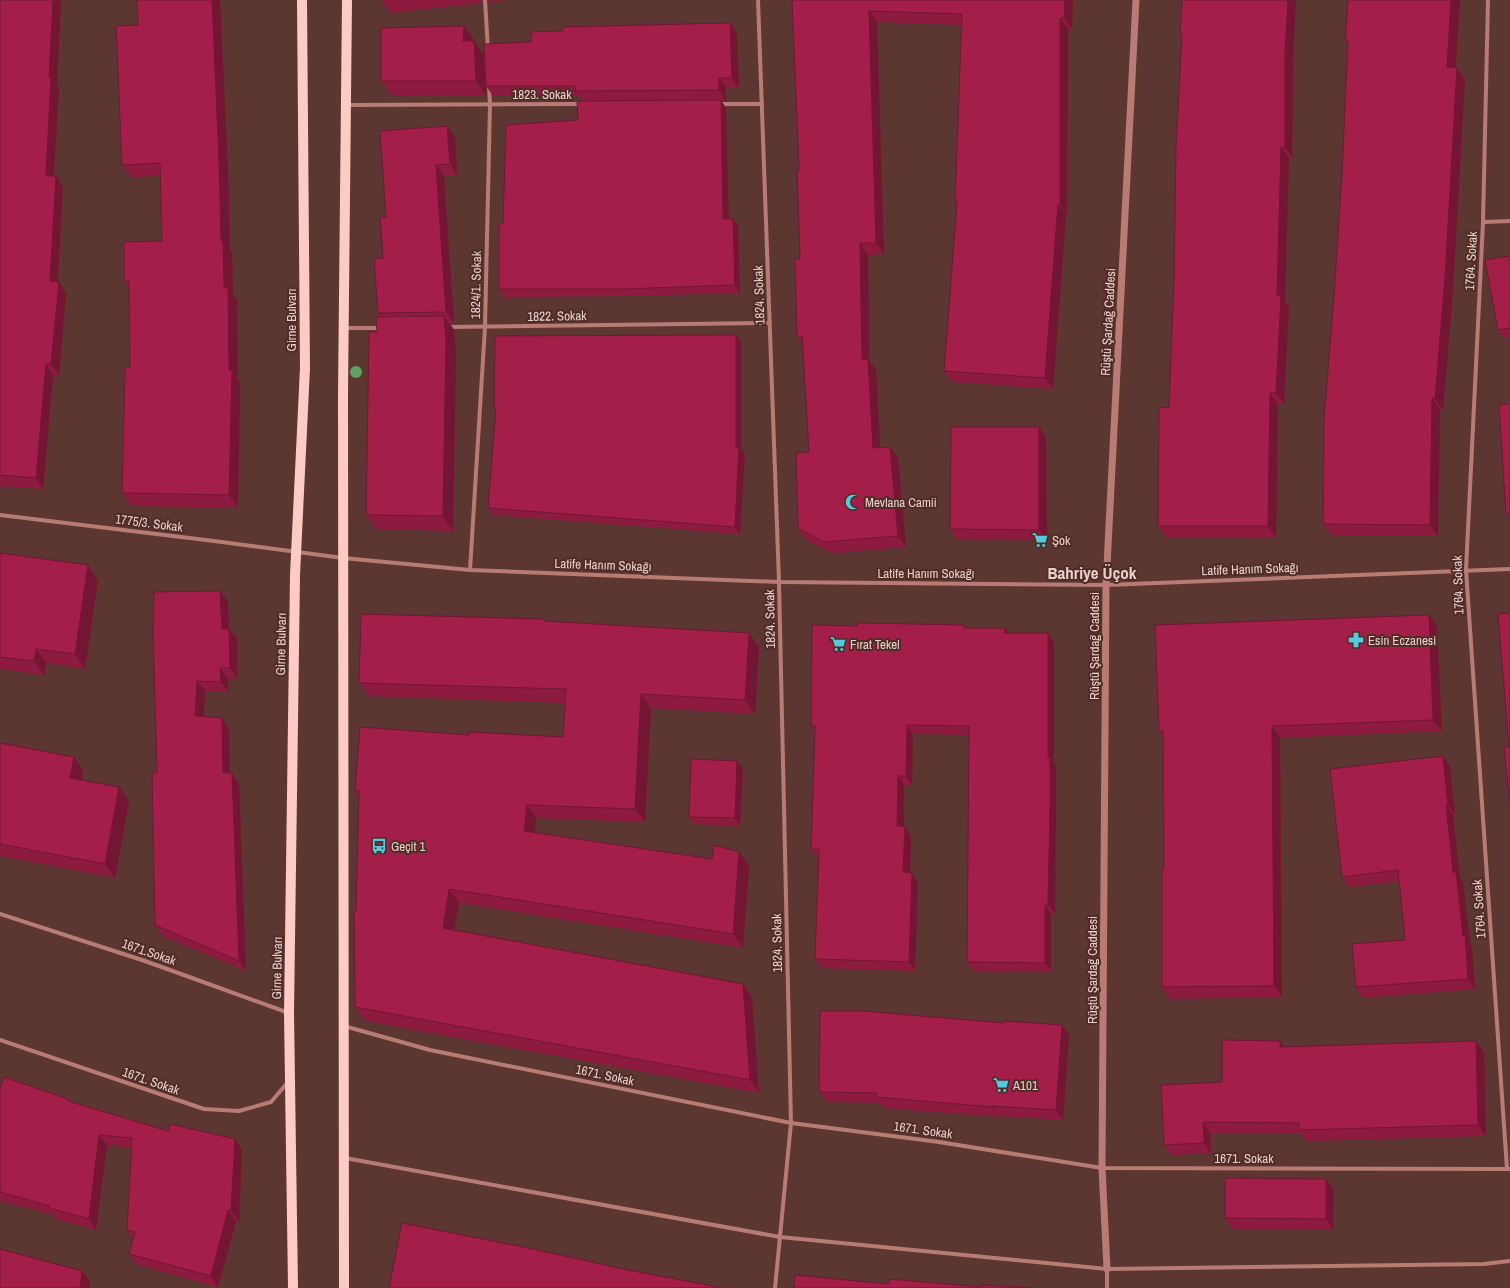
<svg xmlns="http://www.w3.org/2000/svg" width="1510" height="1288" font-family="'Archivo Narrow',sans-serif">
  <style>
    .lines { fill: none; stroke-linecap: round; stroke-linejoin: round }
    .minor { stroke: #b87c74; stroke-width: 4 }
    .tertiary { stroke: #b87c74; stroke-width: 7 }
    .primary { stroke: #fccbc4; stroke-width: 10 }
    .tree { fill: #63a161 }
    .wall { fill: #8c1b3f }
    .shaded-wall { fill: #721633 }
    .building { fill: #a31f49; stroke: #721633 }
    .labels { text-anchor: middle; dominant-baseline: central; stroke-width: 4; stroke-linejoin: round; paint-order: stroke }
    .street-label { font-size: 13px; fill: #e9d0cd; stroke: #512c27 }
    .poi-label { font-size: 13px; fill: #e9d0cd; stroke: #512c27; text-anchor: start }
    .district-label { font-size: 17px; font-weight: bold; fill: #e9d0cd; stroke: #512c27 }
  </style>
  <rect width="100%" height="100%" fill="#5c3631"/>
  <g class="lines">
    <g class="minor">
      <path d="M485,0L488,50"/>
      <path d="M758,0L779,582L791,1123L775,1288"/>
      <path d="M1488,0L1483,222L1466,570L1507,1169"/>
      <path d="M718,104H762"/>
      <path d="M346,105L581,104"/>
      <path d="M1483,222L1510,221"/>
      <path d="M447,327L770,323"/>
      <path d="M345,328H382"/>
      <path d="M0,515L214,541L343,558L470,570L779,582L1106,585L1510,569"/>
      <path d="M470,570L485,327L490,104L489,86"/>
      <path d="M0,914L145,961L289,1013"/>
      <path d="M344,1026L430,1050L791,1123L939,1142L1102,1168L1510,1169"/>
      <path d="M0,1040L204,1109L239,1111L271,1102L288,1082"/>
      <path d="M345,1158L780,1237L1107,1269L1484,1264L1510,1261"/>
      <path d="M1107,1269V1288"/>
    </g>
    <path class="tertiary" d="M1107,1269L1102,1168L1106,585L1136,0"/>
    <g class="primary">
      <path d="M293,1288L289,1013L295,575L305,368L302,0"/>
      <path d="M344,1288L343,394L347,0"/>
    </g>
  </g>
  <circle class="tree" cx="356" cy="372" r="6"/>
  <g class="wall">
    <path d="M0,0L59,89L54,176L63,187L58,282H59L66,293L59,375H53L43,489L0,486Z"/>
    <path d="M137,0H220L228,171L230,250L232,254L233,294L237,300L238,380L240,383L238,508L131,506L122,493L130,368L129,288L124,281L162,241L160,176L131,177L122,165L138,25Z"/>
    <path d="M382,0H482V3L391,13Z"/>
    <path d="M487,0H505L489,2Z"/>
    <path d="M792,0H1073L1072,29H1068L1067,215H1066L1053,389L952,382L944,371L957,204L955,202L962,25L877,22L884,254L868,255L869,361L876,370L880,447L898,458L906,547L831,553L806,540L798,528L809,452L802,343L797,336L800,259L799,170Z"/>
    <path d="M1182,0L1293,62L1292,158H1289L1285,301L1289,307L1284,404H1278L1276,537H1166L1158,526L1169,408L1174,277L1182,37L1180,34Z"/>
    <path d="M1348,0H1460L1456,68L1465,79L1453,290L1443,410H1440L1438,536L1331,535L1323,524L1334,295L1342,174L1347,43L1345,40Z"/>
    <path d="M730,23L737,33L739,88H726V101H721L726,108L728,219L738,226L740,293L628,296L504,297L499,289L503,224L578,120L582,100L579,96H493L486,86L531,42L563,31Z"/>
    <path d="M464,26L474,41L484,55L486,96L391,95L381,81Z"/>
    <path d="M447,126L455,137L457,175L444,176L454,323H450L454,330L456,355L453,531L376,529L366,515L377,332L380,317L378,313L383,258Z"/>
    <path d="M1510,256V338L1505,339L1498,330Z"/>
    <path d="M736,335L741,342V449L745,454L740,534L493,515L488,508L496,410L494,408Z"/>
    <path d="M1510,404V519L1506,514Z"/>
    <path d="M1046,438L1047,540H957L950,529Z"/>
    <path d="M0,553L98,580L85,669L46,663L44,675L0,669Z"/>
    <path d="M228,602L229,629L237,639V678L228,679V692L205,691L203,717L229,729L230,773L239,784L246,971L162,936L155,925L157,773Z"/>
    <path d="M545,621L749,633L759,647L755,714L651,708L645,822L536,818L535,833L749,866L743,948L459,903L454,930L743,984L752,998L759,1093L365,1021L355,1007L356,911L359,796L355,791L469,735L563,737L565,703L369,696L359,683Z"/>
    <path d="M1437,626L1442,731L1280,738L1282,997L1170,999L1162,987L1164,869L1163,736L1159,731Z"/>
    <path d="M967,628H1005L1008,633H1048L1054,642V763L1056,767V814L1055,914H1051V971H973L967,962L969,735L913,734L912,785H904V827L911,836L910,873L918,882L915,971L821,968L815,959L818,858H817L811,849L815,732L811,726Z"/>
    <path d="M0,743L74,757L83,771L82,780L119,787L129,801L115,878L0,856Z"/>
    <path d="M1443,756L1450,766L1455,815H1453L1460,877L1463,882L1470,943L1472,946L1475,989L1363,998L1356,987L1405,940L1399,881L1349,887L1342,877Z"/>
    <path d="M743,769L740,826L694,824L689,817Z"/>
    <path d="M1004,1023L1062,1025L1069,1035L1063,1120L1000,1116V1117L884,1108L880,1103L827,1102L819,1092Z"/>
    <path d="M1476,1041L1484,1052L1486,1136L1306,1141L1301,1134L1210,1133L1211,1153L1172,1155L1164,1145L1222,1082L1285,1047Z"/>
    <path d="M0,1088L70,1102L168,1131L235,1139L242,1150L239,1222L236,1221L218,1287L137,1265L129,1254L133,1239L127,1230L132,1148L107,1145L96,1230L56,1219L54,1215L0,1201Z"/>
    <path d="M1326,1179L1334,1190L1333,1230L1233,1229L1225,1218Z"/>
  </g>
  <g class="shaded-wall">
    <path d="M53,0H61L57,86L59,89L53,187L46,176L49,78Z"/>
    <path d="M212,0H220L228,171L230,250L232,254L233,294L237,300L238,380L240,383L238,508L229,495V370L221,241Z"/>
    <path d="M1065,0H1073L1072,29L1064,18Z"/>
    <path d="M1288,0H1296L1293,62L1292,158L1285,147V52Z"/>
    <path d="M1451,0H1460L1455,79L1447,67Z"/>
    <path d="M869,11L877,22L884,254L876,243Z"/>
    <path d="M1060,18L1068,29L1067,215L1060,204Z"/>
    <path d="M730,23L737,33L739,88L732,78Z"/>
    <path d="M464,26L474,40L473,55L463,41Z"/>
    <path d="M474,41L484,55L486,96L476,81Z"/>
    <path d="M1457,68L1465,79L1453,290L1443,410L1435,399Z"/>
    <path d="M719,78L726,88V101L719,90Z"/>
    <path d="M721,100L726,108L729,227L723,219Z"/>
    <path d="M447,126L455,137L457,175L450,164Z"/>
    <path d="M1281,147L1289,158L1285,301L1289,307L1284,404L1276,393L1277,296Z"/>
    <path d="M436,165L444,176L454,323L446,312Z"/>
    <path d="M56,176L63,187L57,292L50,281Z"/>
    <path d="M1058,204L1066,215L1053,389L1045,378Z"/>
    <path d="M733,219L738,226L740,293L735,285Z"/>
    <path d="M860,243L868,255L869,361L876,370L881,459L873,448L862,359Z"/>
    <path d="M59,282L66,293L59,375L51,364Z"/>
    <path d="M444,316L454,330L456,355L453,531L443,516Z"/>
    <path d="M736,335L741,342V449L745,454L740,534L735,527L736,447Z"/>
    <path d="M46,364L53,375L43,489L36,478Z"/>
    <path d="M1270,393L1278,404L1276,537L1268,526Z"/>
    <path d="M1432,398L1440,410L1438,536L1430,525Z"/>
    <path d="M1039,427L1046,438L1047,540L1039,530Z"/>
    <path d="M890,447L898,458L906,547L898,536Z"/>
    <path d="M88,565L98,580L85,669L75,654Z"/>
    <path d="M220,591L228,602L229,640L222,629Z"/>
    <path d="M1429,615L1437,626L1442,731L1433,720Z"/>
    <path d="M1005,628L1011,637L1005,633Z"/>
    <path d="M229,629L237,639V678L230,668Z"/>
    <path d="M749,633L759,647L755,714L745,700Z"/>
    <path d="M1048,633L1054,642V763L1056,767V814L1055,914L1048,905Z"/>
    <path d="M36,649L46,663L44,675L34,661Z"/>
    <path d="M220,668L228,679V692L221,682Z"/>
    <path d="M197,681L205,691L203,727L195,716Z"/>
    <path d="M641,694L651,708L645,822L635,809Z"/>
    <path d="M222,718L229,729L230,784L223,773Z"/>
    <path d="M907,725L913,734L912,785L906,776Z"/>
    <path d="M1272,726L1280,738L1282,997L1274,986Z"/>
    <path d="M1443,756L1450,766L1455,815L1448,805Z"/>
    <path d="M74,757L83,771L80,792L70,778Z"/>
    <path d="M737,761L743,769L740,826L735,818Z"/>
    <path d="M232,773L239,784L246,971L239,961Z"/>
    <path d="M898,776L904,785V835L897,826Z"/>
    <path d="M119,787L129,801L115,878L105,864Z"/>
    <path d="M527,805L536,818L534,845L524,831Z"/>
    <path d="M1446,805L1453,815L1460,877L1463,882L1470,943L1472,946L1475,989L1468,979L1453,872Z"/>
    <path d="M905,827L911,836L910,881L903,872Z"/>
    <path d="M739,852L749,866L743,948L733,934Z"/>
    <path d="M912,873L918,882L915,971L909,962Z"/>
    <path d="M449,889L459,903L452,941L443,928Z"/>
    <path d="M1045,905L1051,914V971L1045,963Z"/>
    <path d="M743,984L752,998L759,1093L750,1080Z"/>
    <path d="M1062,1025L1069,1035L1063,1120L1056,1110Z"/>
    <path d="M1280,1041L1287,1051L1280,1047Z"/>
    <path d="M1476,1041L1484,1052L1486,1136L1478,1125Z"/>
    <path d="M992,1106L1000,1116V1117L992,1107Z"/>
    <path d="M1203,1122L1210,1133L1211,1153L1204,1143Z"/>
    <path d="M99,1135L107,1145L96,1230L89,1219Z"/>
    <path d="M235,1139L242,1150L239,1222L231,1211Z"/>
    <path d="M1326,1179L1334,1190L1333,1230L1326,1219Z"/>
    <path d="M228,1210L236,1221L218,1287L211,1276Z"/>
    <path d="M82,1271L90,1282L89,1288H80Z"/>
  </g>
  <g class="building">
    <path d="M0,0H53L49,78H51L46,176H56L50,281L59,282L51,364H46L36,478L0,475Z"/>
    <path d="M137,0H212L219,159L221,241H223L224,287H228L229,370H232L229,495L122,493L125,368H130L129,281H124V242L162,241L160,163L122,165L116,26L138,25Z"/>
    <path d="M792,0H1065L1064,18H1060V204H1058L1045,378L944,371L957,202H955L962,14L869,11L876,243H860L862,359H868L873,448L890,447L898,536L824,542L798,528L796,453L809,452L802,336H797L795,259H800L797,170H799Z"/>
    <path d="M1182,0H1288L1285,52V147H1281L1277,296H1281L1276,393H1270L1268,526H1158L1159,407L1169,408L1174,277L1176,146L1182,34H1180Z"/>
    <path d="M1348,0H1451L1447,67L1457,68L1445,278L1435,399L1432,398L1430,525L1323,524L1324,420L1334,295L1342,174L1348,40H1345Z"/>
    <path d="M730,23L732,78H719V90L575,91V86H486L484,44L531,42V32L563,31V27Z"/>
    <path d="M464,26L463,41H474L476,81H381V28Z"/>
    <path d="M721,100L723,219H733L735,285L623,289H499V224H503L506,125L578,120L577,101Z"/>
    <path d="M447,126L450,164L436,165L446,312L378,313L374,259L383,258L380,218L386,217L380,131Z"/>
    <path d="M1510,256V328L1498,330L1485,260Z"/>
    <path d="M444,316L446,341L443,516L366,515L369,332H377L376,317Z"/>
    <path d="M736,335V447H739L735,527L488,508L496,408H494L495,336Z"/>
    <path d="M1510,404V513L1506,514L1499,405Z"/>
    <path d="M951,427H1039V530L950,529Z"/>
    <path d="M0,553L88,565L75,654L36,649L34,661L0,657Z"/>
    <path d="M220,591L222,629H229L230,668H220L221,682L197,681L195,716L222,718L223,773H232L239,961L155,925L152,773H157L153,631L154,592Z"/>
    <path d="M1510,613V806L1504,747H1509L1498,614Z"/>
    <path d="M361,614L544,619V621L749,633L745,700L641,694L635,809L527,805L524,831L712,859L714,845L739,852L733,934L449,889L443,928L743,984L750,1080L355,1007L354,911H356L359,791H355L360,727L469,735V732L563,737L566,689L359,683Z"/>
    <path d="M1429,615L1433,720L1272,726L1274,986L1162,987V869H1164L1163,731H1159L1155,625Z"/>
    <path d="M857,623L965,625L964,628H1005V633H1048V758H1050V805L1048,905H1045V963L967,962L969,726L907,725L906,776H898L897,826L905,827L903,872L912,873L909,962L815,959L819,850L811,849L815,726H811L812,625L857,626Z"/>
    <path d="M0,743L74,757L70,778L119,787L105,864L0,844Z"/>
    <path d="M1443,756L1448,805H1446L1453,872H1456L1463,936L1465,935L1468,979L1356,987L1352,944L1405,940L1398,870L1342,877L1330,769Z"/>
    <path d="M691,759L737,761L735,818L689,817Z"/>
    <path d="M820,1011H863L1004,1023V1021L1062,1025L1056,1110L992,1106V1107L876,1097L877,1093L819,1092Z"/>
    <path d="M1222,1040L1280,1041V1047L1476,1041L1478,1125L1299,1130V1123L1203,1122L1204,1143L1164,1145L1161,1085L1222,1082Z"/>
    <path d="M4,1077L68,1099V1101L168,1131L170,1124L235,1139L231,1211L228,1210L211,1276L129,1254L135,1232L127,1230L132,1138L99,1135L89,1219L49,1208L50,1206L0,1192V1088Z"/>
    <path d="M1225,1178L1326,1179V1219L1225,1218Z"/>
    <path d="M402,1223L528,1248L628,1270L723,1288H389Z"/>
    <path d="M0,1249L82,1271L80,1288H0Z"/>
    <path d="M795,1275L889,1284V1279L981,1287V1285L1031,1288H794Z"/>
  </g>
  <defs>
    <symbol id="mosque-bare" viewBox="-9 -9 18 18"><path d="M3.5-4.9A6 6 0 1 0 3.5 4.9A5 5 0 1 1 3.5-4.9Z" fill="#53cbdc" stroke="#512c27" stroke-width="2.5" paint-order="stroke"/></symbol>
    <symbol id="supermarket-bare" viewBox="-9 -9 18 18"><path d="M-6-5.5h2.5l.6 2H6L4.5 2H-2.5L-4.4-4H-6ZM-1.5 3.2a1.3 1.3 0 1 0 .1 0ZM3 3.2a1.3 1.3 0 1 0 .1 0Z" fill="#53cbdc" stroke="#512c27" stroke-width="2.5" paint-order="stroke"/></symbol>
    <symbol id="pharmacy-bare" viewBox="-9 -9 18 18"><path d="M-2-6h4v4h4v4h-4v4h-4v-4h-4v-4h4Z" fill="#53cbdc" stroke="#512c27" stroke-width="2.5" paint-order="stroke"/></symbol>
    <symbol id="bus-bare" viewBox="-9 -9 18 18"><path d="M-5-6H5V4H4V6H2V4H-2V6H-4V4H-5ZM-3.5-4V0h7V-4ZM-3.5 1.2v1.5H-2V1.2ZM2 1.2v1.5H3.5V1.2Z" fill="#53cbdc" stroke="#512c27" stroke-width="2.5" paint-order="stroke"/></symbol>
  </defs>
  <g fill-rule="evenodd">
    <use href="#mosque-bare" x="842" y="491" width="22" height="22"/>
    <use href="#supermarket-bare" x="1029" y="529" width="22" height="22"/>
    <use href="#pharmacy-bare" x="1345" y="629" width="22" height="22"/>
    <use href="#supermarket-bare" x="827" y="633" width="22" height="22"/>
    <use href="#bus-bare" x="368" y="835" width="22" height="22"/>
    <use href="#supermarket-bare" x="990" y="1074" width="22" height="22"/>
  </g>
  <g class="labels">
    <g class="street-label">
      <text x="542" y="94">1823. Sokak</text>
      <text transform="translate(1471 261) rotate(-87)">1764. Sokak</text>
      <text transform="translate(476 285) rotate(-89)">1824/1. Sokak</text>
      <text transform="translate(759 295) rotate(-92)">1824. Sokak</text>
      <text transform="translate(557 316) rotate(-1)">1822. Sokak</text>
      <text transform="translate(291 320) rotate(-90)">Girne Bulvarı</text>
      <text transform="translate(1108 322) rotate(-87)">Rüştü Şardağ Caddesi</text>
      <text transform="translate(149 523) rotate(7)">1775/3. Sokak</text>
      <text transform="translate(603 565) rotate(2)">Latife Hanım Sokağı</text>
      <text transform="translate(1250 569) rotate(-2)">Latife Hanım Sokağı</text>
      <text x="926" y="573">Latife Hanım Sokağı</text>
      <text transform="translate(1458 585) rotate(-92)">1764. Sokak</text>
      <text transform="translate(770 619) rotate(-91)">1824. Sokak</text>
      <text transform="translate(281 644) rotate(-89)">Girne Bulvarı</text>
      <text transform="translate(1094 646) rotate(-90)">Rüştü Şardağ Caddesi</text>
      <text transform="translate(1479 909) rotate(-94)">1764. Sokak</text>
      <text transform="translate(777 943) rotate(-91)">1824. Sokak</text>
      <text transform="translate(149 952) rotate(19)">1671.Sokak</text>
      <text transform="translate(277 968) rotate(-89)">Girne Bulvarı</text>
      <text transform="translate(1092 970) rotate(-90)">Rüştü Şardağ Caddesi</text>
      <text transform="translate(605 1075) rotate(12)">1671. Sokak</text>
      <text transform="translate(151 1081) rotate(19)">1671. Sokak</text>
      <text transform="translate(923 1130) rotate(8)">1671. Sokak</text>
      <text x="1244" y="1158">1671. Sokak</text>
    </g>
    <g class="poi-label">
      <text x="865" y="502">Mevlana Camii</text>
      <text x="1052" y="540">Şok</text>
      <text x="1368" y="640">Esin Eczanesi</text>
      <text x="850" y="644">Fırat Tekel</text>
      <text x="391" y="846">Geçit 1</text>
      <text x="1013" y="1085">A101</text>
    </g>
    <g class="district-label">
      <text x="1092" y="572">Bahriye Üçok</text>
    </g>
  </g>
</svg>
